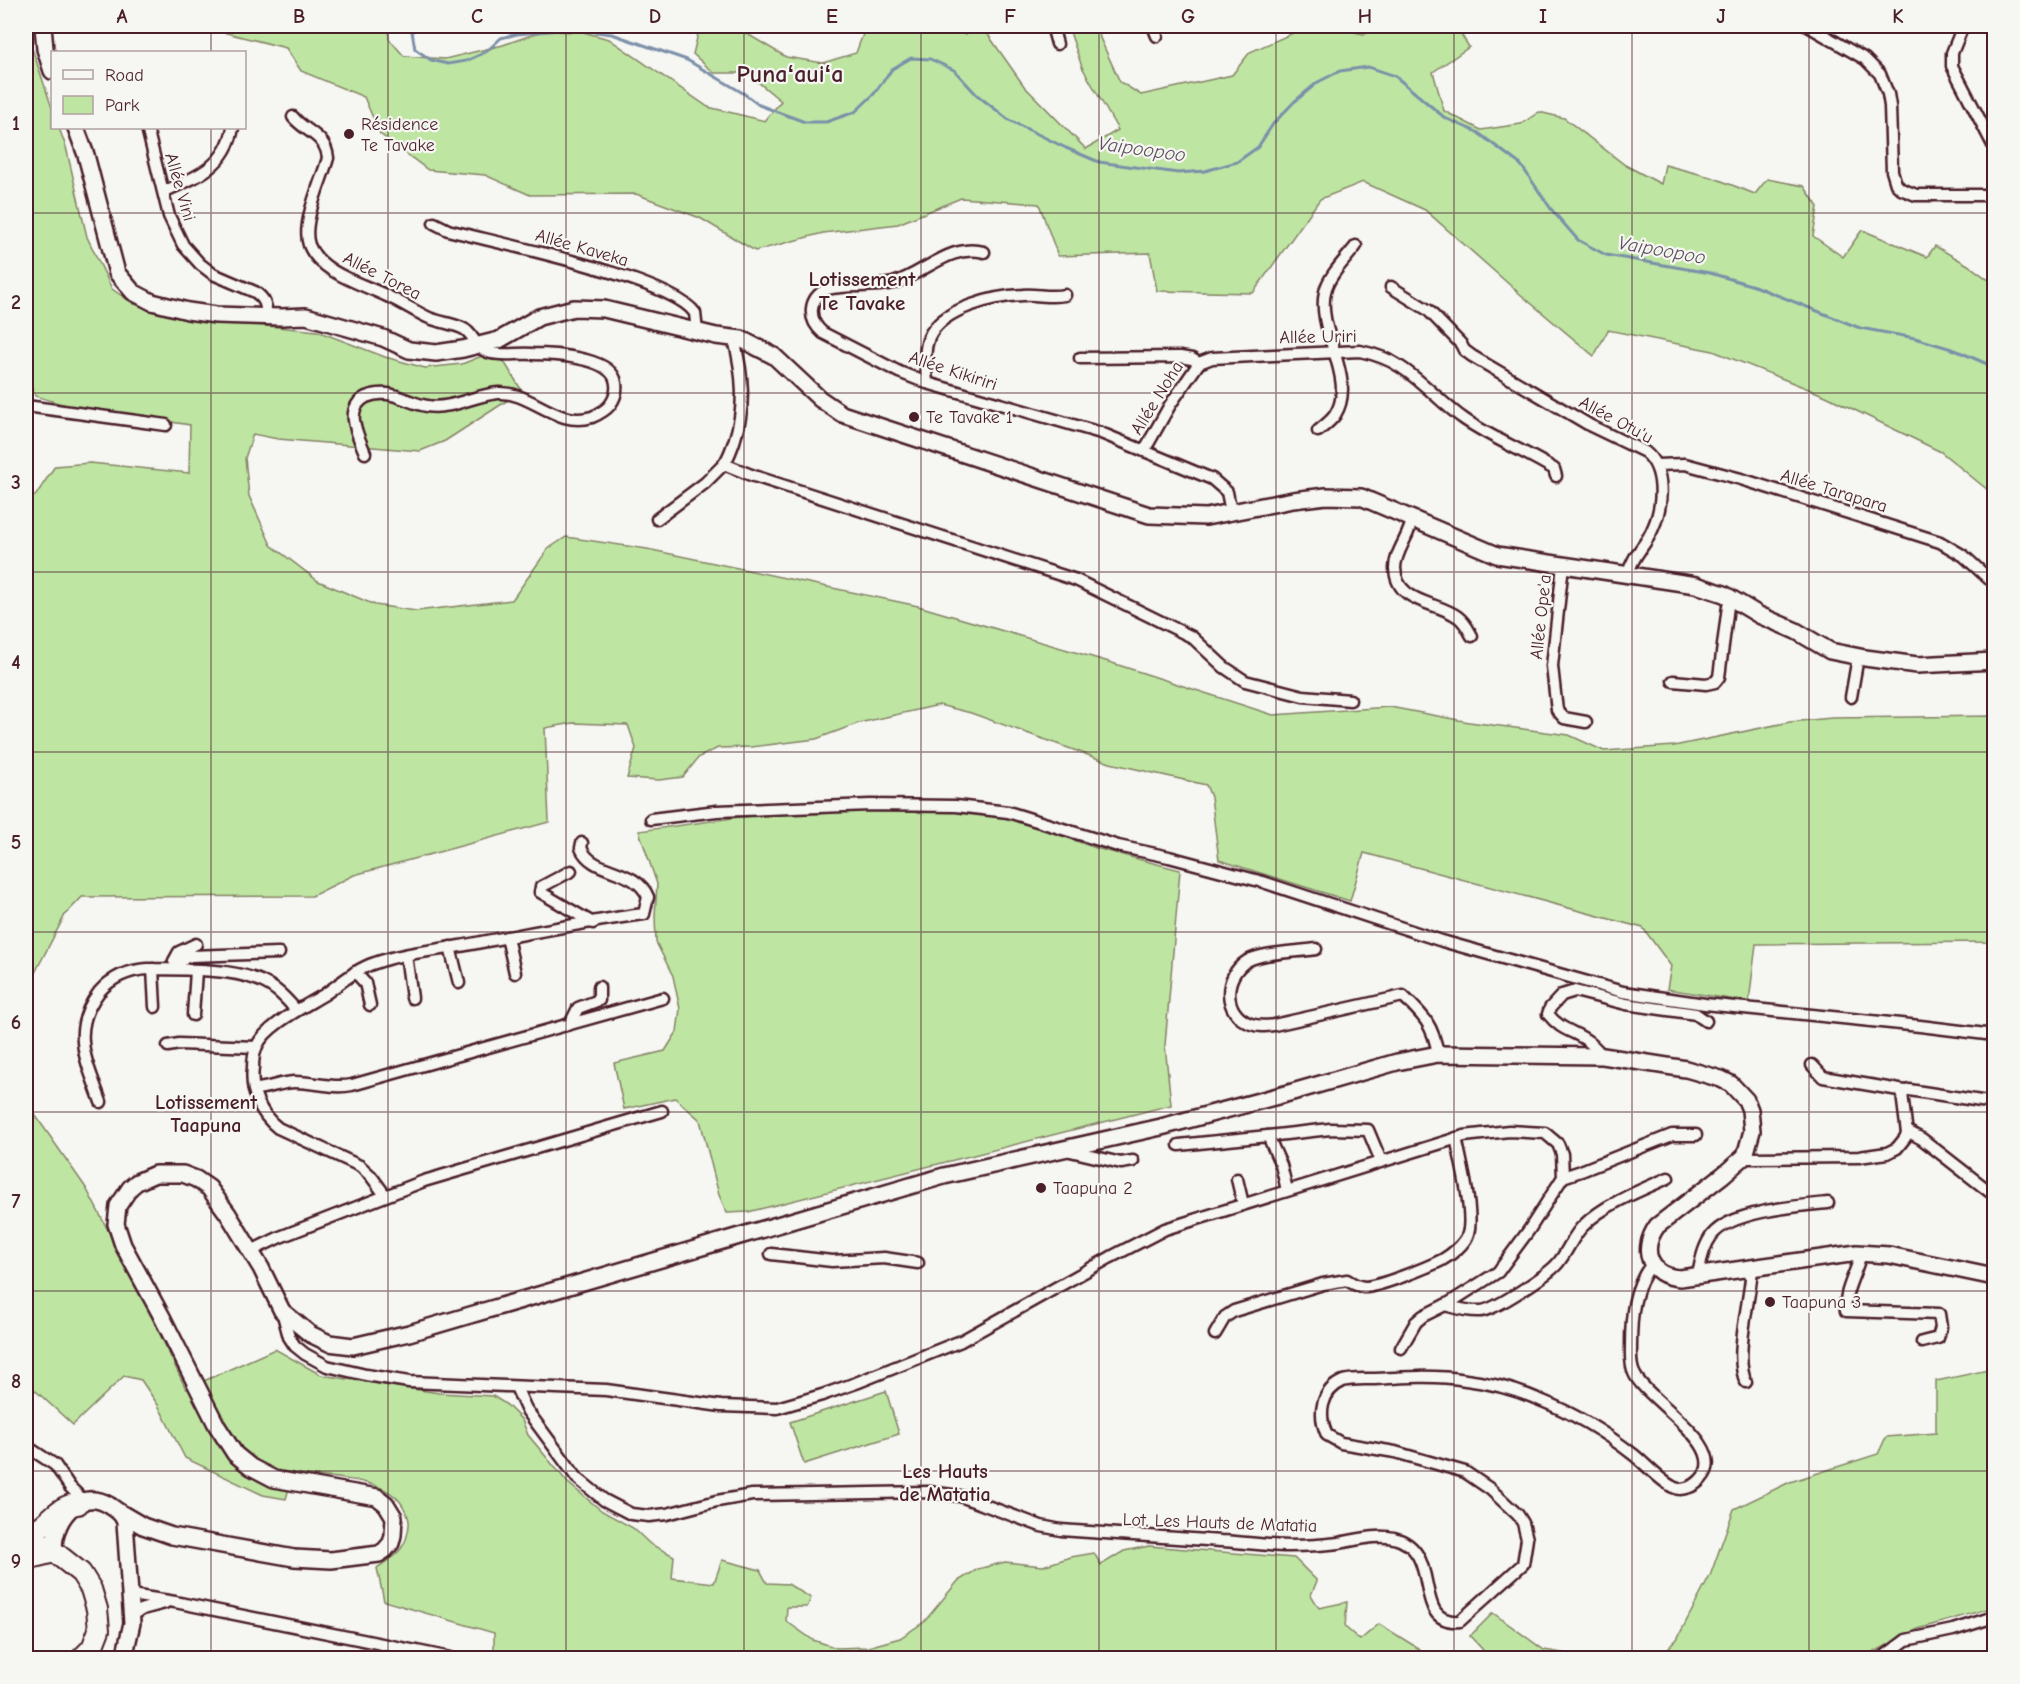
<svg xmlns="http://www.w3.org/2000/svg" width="2020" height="1684" font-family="'Comic Neue',sans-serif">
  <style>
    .green { fill: #bee6a2; stroke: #848266; stroke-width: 1.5 }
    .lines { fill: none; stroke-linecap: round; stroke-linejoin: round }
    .stream { stroke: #7b90a9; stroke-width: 3 }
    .street-casing { stroke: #4a1f2b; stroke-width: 15 }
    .secondary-casing { stroke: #4a1f2b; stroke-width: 20 }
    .highway-casing { stroke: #4a1f2b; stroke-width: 24 }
    .street { stroke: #f6f6f2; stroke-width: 10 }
    .secondary { stroke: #f6f6f2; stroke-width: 15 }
    .highway { stroke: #f6f6f2; stroke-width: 20 }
    .grid { fill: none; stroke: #4a1f2b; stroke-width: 1.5; stroke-opacity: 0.55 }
    .poi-dot { fill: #4a1f2b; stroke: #f6f6f2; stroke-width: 2 }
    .labels { text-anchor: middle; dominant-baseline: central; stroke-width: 4.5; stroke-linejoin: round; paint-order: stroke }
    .poi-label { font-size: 18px; fill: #4a1f2b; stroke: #f6f6f2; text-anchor: start }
    .street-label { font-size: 18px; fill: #4a1f2b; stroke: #f6f6f2 }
    .water-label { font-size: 20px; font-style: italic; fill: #5e4e60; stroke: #f6f6f2 }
    .neighbourhood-label { font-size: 20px; font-weight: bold; fill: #4a1f2b; stroke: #f6f6f2 }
    .quarter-label { font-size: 21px; font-weight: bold; fill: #4a1f2b; stroke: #f6f6f2 }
    .district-label { font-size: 24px; font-weight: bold; fill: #4a1f2b; stroke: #f6f6f2 }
    .neatline { fill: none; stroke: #4a1f2b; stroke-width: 2 }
    .grid-label { font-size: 20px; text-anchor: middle; font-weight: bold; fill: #4a1f2b }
  </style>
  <rect width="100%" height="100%" fill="#f6f6f2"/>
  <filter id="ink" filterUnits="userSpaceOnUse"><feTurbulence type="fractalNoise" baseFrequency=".0167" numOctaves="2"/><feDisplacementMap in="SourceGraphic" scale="12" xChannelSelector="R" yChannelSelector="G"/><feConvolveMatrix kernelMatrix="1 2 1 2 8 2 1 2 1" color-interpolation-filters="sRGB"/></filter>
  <g filter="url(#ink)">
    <g class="green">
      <path d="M26,26L32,48L52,108V128H59L66,147L87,237L112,289L134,304L188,318L317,331L385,357L425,368L462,364L497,350L522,391L445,441L420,451L278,439L253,434L245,458L249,496L271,545L318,581L375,605L416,611L512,600L548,549L566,537L647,549L918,606L1109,662L1273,715L1390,707L1469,722L1569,735L1604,751L1674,746L1790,722L1832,718L1994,716V942L1756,944L1749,1002L1667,989L1671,966L1643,928L1364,853L1350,901L1219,860L1211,797L1206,785L1110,763L971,713L939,705L859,723L816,739L751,747L718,748L699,757L683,777L659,780L627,778L636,748L628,725L573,723L545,728L549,822L354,875L312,896L82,897L65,915L26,990V502L36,495L55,466L90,463L189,473L190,425L69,406L35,396L26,371Z"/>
      <path d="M199,26H388L389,39L404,56L445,59L503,45L543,31L583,32L609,39L708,107L765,121L781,101L747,73H714L693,54L699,30L691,26H734L786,57L823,63L856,53L866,26H948L965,35L982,26L1024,86L1086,149L1118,130L1082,67L1068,26H1098L1100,38L1120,82L1141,95L1232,75L1250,52L1309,26H1329L1363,34L1399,26H1409L1422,29L1431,26H1456L1469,47L1433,72L1444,111L1481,130L1521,124L1539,112L1564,118L1625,165L1661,184L1665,165L1714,178L1755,194L1767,179L1804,186L1818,207L1813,236L1843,257L1862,230L1927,257L1935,246L1968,265L1994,284V495L1941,452L1826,396L1713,351L1608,330L1594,356L1520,294L1425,210L1363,182L1320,199L1253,293L1157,291L1150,253L1058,256L1039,204L961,198L898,224L823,233L755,251L700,218L636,194L530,195L485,175L428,170L380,134L364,97L301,71L286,48Z"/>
      <path d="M833,811L962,812L1006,816L1096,848L1180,870L1165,1045L1171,1105L748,1212L727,1213L719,1195L700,1120L675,1098L624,1109L614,1063L665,1051L677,1032L680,1009L673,976L656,942L655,916L657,884L639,831L740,817Z"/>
      <path d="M26,1083L33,1112L86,1188L137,1286L186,1389L275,1349L321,1375L439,1393L493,1396L507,1405L522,1420L528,1435L568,1483L602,1511L633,1528L650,1544L674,1556L672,1578L714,1583L722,1560L760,1570L767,1583L788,1584L811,1598L807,1607H787L786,1621L813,1640L837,1648L868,1647L900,1638L924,1622L958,1581L978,1569L1005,1562L1043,1566L1071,1557L1094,1553L1101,1565L1124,1551L1149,1546L1294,1558L1317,1581L1311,1595L1319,1608L1347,1602L1345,1627L1360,1640L1379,1624L1434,1658H502L494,1654V1633L384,1601L377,1568C396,1555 407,1549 409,1525C410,1518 407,1514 404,1508C389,1476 326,1478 293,1474L286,1499L263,1495L185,1458L158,1405L141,1380L124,1376L73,1425L26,1382Z"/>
      <path d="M1988,1370L1994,1379V1607L1918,1629L1863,1658H1647L1660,1656L1677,1639L1710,1576L1734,1509L1790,1482L1878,1454L1886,1437L1936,1433V1381Z"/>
      <path d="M886,1391L899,1434L804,1464L790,1422Z"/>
      <path d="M1493,1613L1544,1650L1593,1658H1475L1483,1650L1470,1636Z"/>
    </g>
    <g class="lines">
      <path class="stream" d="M411,26L415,49L431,60L448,64L466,61L486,52L501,38L517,34L572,29L612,34L687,60L743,93L759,105L805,122H826L855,112L873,95L892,69L911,58L930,59L954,70L977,95L1009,120L1066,148L1099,162L1178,173L1205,171L1237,162L1258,147L1273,124L1294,102L1318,82L1340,71L1368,67L1395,76L1445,118L1477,132L1521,165L1551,209L1578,240L1606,255L1710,273L1754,286L1860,328L1915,338L1955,350L1994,367"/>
      <defs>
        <g id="street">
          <path d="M1052,26L1057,44"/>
          <path d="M1153,26L1157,36"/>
          <path d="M1808,26L1865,59L1880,74L1888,94L1890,106L1892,171L1896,184L1901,189L1916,195H1986L1994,189"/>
          <path d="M1963,26L1952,53V66L1994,147"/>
          <path d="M293,117C305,132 326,135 328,158C322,180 301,223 309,245C320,273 363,284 387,296C401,302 414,311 427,317C438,322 451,323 462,328C476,334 472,348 491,353C504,356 519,353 532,354C553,354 607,357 615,379C618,389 616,397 610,405C605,411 599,414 592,417C556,428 531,391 498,393C474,395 451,410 427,406C413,404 401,396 388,394C380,393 373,394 366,397C343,409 358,435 365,453"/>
          <path d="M147,128L169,216L183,245L200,264L213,274L255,292C265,299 267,305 266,317"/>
          <path d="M165,191C197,177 226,166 233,128"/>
          <path d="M434,223L448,230C496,243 671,278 695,313L697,332"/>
          <path d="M984,252C950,243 924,274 893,283C872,288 849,284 827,289C808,299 807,319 823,333L899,372L927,383L1101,433L1212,479L1227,492L1231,512"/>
          <path d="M1391,287L1428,310L1461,344L1464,350L1472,356L1591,426L1645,452C1666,469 1663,506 1653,528C1646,546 1633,554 1628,574"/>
          <path d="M734,339C743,375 746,406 734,442C731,450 729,457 724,464L751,475L1076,580L1192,637L1224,667L1245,681L1303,696L1350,700"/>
          <path d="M1080,358L1180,357L1192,359L1199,363L1212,358L1360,351C1374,354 1387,358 1399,366C1423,381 1441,403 1464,419C1493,439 1525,451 1554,469L1556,476"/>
          <path d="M927,383C926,367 923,352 929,337C942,308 995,296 1023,295C1038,294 1050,298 1065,295"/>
          <path d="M26,406L166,425"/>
          <path d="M1318,431C1324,426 1331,421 1335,415C1358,379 1316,332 1325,292C1328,276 1346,259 1356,246"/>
          <path d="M1144,451L1170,405L1199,363"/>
          <path d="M1657,465L1685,464L1741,479L1940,542L1964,556L1989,579"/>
          <path d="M657,519L705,483L724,464"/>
          <path d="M1412,519C1410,536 1395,551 1395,568C1396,604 1437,601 1458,617C1465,622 1468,629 1472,636"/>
          <path d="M1563,565L1552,666L1556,702L1557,710L1564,718L1586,722"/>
          <path d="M1673,681L1706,684L1715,682L1719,677L1728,606L1731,598"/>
          <path d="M1851,697L1858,657"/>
          <path d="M651,819L717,811L870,805L956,806L1008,812L1118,846L1169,857L1263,882L1442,941L1623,992L1705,1004L1920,1026L1994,1035"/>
          <path d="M571,871L541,887L540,892L593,923"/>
          <path d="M507,937L515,973"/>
          <path d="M450,947L459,983"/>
          <path d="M1316,949C1298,952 1262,952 1247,961C1223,976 1222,1014 1251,1024C1259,1027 1266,1026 1274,1025L1403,996C1424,1016 1433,1025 1438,1054"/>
          <path d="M406,955L412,998"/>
          <path d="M177,965L185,958L191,956L279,953"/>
          <path d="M178,965L174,961L179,952L196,944"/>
          <path d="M153,969L155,1007"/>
          <path d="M355,972L365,983L370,1005"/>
          <path d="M193,1015L196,971"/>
          <path d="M570,1024L578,1008L599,1000V987"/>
          <path d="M168,1046L179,1044L256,1047"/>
          <path d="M1603,1056C1598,1051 1594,1046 1589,1042C1574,1030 1562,1032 1548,1014L1550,1008L1562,995L1575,991L1626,1004L1696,1014L1706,1021"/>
          <path d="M1812,1065L1823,1077L1905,1091"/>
          <path d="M254,1089C268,1089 281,1082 295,1082C315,1082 332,1089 352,1085L663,998"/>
          <path d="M101,1102C87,1062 69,1031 99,992C112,977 128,970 148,969C185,970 246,966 276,990C284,996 290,1003 296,1010"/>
          <path d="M1907,1131L1922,1139L1990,1192"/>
          <path d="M1268,1136L1330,1129L1368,1130L1381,1161"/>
          <path d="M1179,1145L1268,1136L1281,1165L1287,1190"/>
          <path d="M1066,1150L1121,1163L1133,1161"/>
          <path d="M1745,1156L1748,1158L1859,1157L1887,1153L1897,1148L1905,1138L1907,1133L1902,1094L1909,1090L1994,1103"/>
          <path d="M1563,1177L1581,1171L1672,1135H1696"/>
          <path d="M1237,1179L1243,1204"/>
          <path d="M385,1195L371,1176L360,1166L278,1128C260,1114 250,1091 253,1068C253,1062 254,1052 257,1046C266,1025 306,1006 325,994C341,983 356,969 375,963C402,953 432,951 460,946C521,935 582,922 644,914L648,897C636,867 592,875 581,848L582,843"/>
          <path d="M251,1251L280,1237L424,1181L662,1111"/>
          <path d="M1861,1253C1857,1272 1843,1292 1846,1311L1939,1314L1941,1327L1938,1338L1922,1342"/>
          <path d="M771,1254L832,1261L884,1258L918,1263"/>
          <path d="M1698,1275C1701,1261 1703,1247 1712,1235C1731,1211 1798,1206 1828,1203"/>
          <path d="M1445,1305C1456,1308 1468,1312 1481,1311C1495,1310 1549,1274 1558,1263C1568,1251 1573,1235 1584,1225C1603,1205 1643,1189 1668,1178"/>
          <path d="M282,1311L289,1337L295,1346L305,1354L327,1366L366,1375L409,1382L606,1390L721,1406L777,1408L822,1395L856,1383L961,1341L1111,1257L1165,1229L1464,1136L1509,1131L1545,1133L1558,1144L1562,1154L1563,1177L1529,1230L1498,1272L1449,1303L1423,1316L1416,1322L1401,1348"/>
          <path d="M1215,1334L1225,1317L1234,1311L1323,1284L1347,1280C1353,1284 1357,1286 1364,1287C1379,1287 1428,1267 1442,1260C1451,1255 1465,1244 1468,1234C1474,1214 1461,1160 1456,1138"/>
          <path d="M1746,1382C1733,1357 1751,1298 1752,1267"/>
          <path d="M516,1387L526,1409L577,1478L604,1500L631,1514L649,1516L667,1514L717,1501L752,1495L929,1492L960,1496L1041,1526L1061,1530C1114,1534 1167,1537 1221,1541C1243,1542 1266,1546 1289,1546C1305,1546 1323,1545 1339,1543C1357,1540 1376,1534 1394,1538C1445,1551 1409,1625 1460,1621L1523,1564L1527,1539L1523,1523L1518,1515L1490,1489L1465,1472L1395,1452L1341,1443L1327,1435C1318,1416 1320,1391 1343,1381C1352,1378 1365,1379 1375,1379C1405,1377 1435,1375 1466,1380C1491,1383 1517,1390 1540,1400C1573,1413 1606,1433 1634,1455C1644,1463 1663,1483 1673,1487C1682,1492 1695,1486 1701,1479C1732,1446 1645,1400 1634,1373C1630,1365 1631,1355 1631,1346C1631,1317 1633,1287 1652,1264"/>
          <path d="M26,1446L55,1465L70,1487L84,1501"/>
          <path d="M131,1595L175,1602L451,1658"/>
          <path d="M132,1615L143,1609L165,1603"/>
          <path d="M1882,1658L1906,1640L1953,1630L1994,1617"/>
        </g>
        <g id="secondary">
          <path d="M43,26L45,49L52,71"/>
          <path d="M76,128L86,155L117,273L133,292L152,302L188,311L216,315L281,317L306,316L383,338L409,350L436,353L463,349L499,340L539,317L574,308L604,309L716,336L741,339L774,356L820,399L842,414L1149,515L1206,517L1293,500L1326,496L1361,497L1497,555L1696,585L1724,594L1759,615L1796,631L1830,651L1865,658L1917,665L1994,661"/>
          <path d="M119,1512L143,1526L172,1536L294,1558L331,1560L379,1554L385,1550L391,1543L393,1535L394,1517L386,1504L377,1497L274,1479L251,1467L235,1454L217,1426L161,1315L123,1245L116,1224L118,1206L130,1188L137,1182L155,1174H183L196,1179L209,1188L228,1214L261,1268L282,1311L310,1334L329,1343L353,1346L409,1333L944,1176L1161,1127L1289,1093L1397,1062L1438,1054L1603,1056L1686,1069L1721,1079L1731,1084L1746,1100L1750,1110L1752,1131L1745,1156L1723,1175L1657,1226C1640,1250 1649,1276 1680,1278L1857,1253L1889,1255L1994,1277"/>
          <path d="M54,1552C52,1523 77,1486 109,1505C116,1510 122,1513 125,1522L132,1623L124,1658"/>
        </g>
        <g id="highway">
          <path d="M26,1534C46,1530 56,1504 78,1504"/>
          <path d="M26,1539L47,1546L81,1573L91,1589L97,1609L99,1630L92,1648L82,1658"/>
          <path d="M26,1559L54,1552"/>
        </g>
      </defs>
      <use href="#street" class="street-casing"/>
      <use href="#secondary" class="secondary-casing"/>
      <use href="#highway" class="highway-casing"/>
      <use href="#street" class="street"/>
      <use href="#secondary" class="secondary"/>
      <use href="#highway" class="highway"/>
    </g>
  </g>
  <path class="grid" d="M211,26V52M388,26V1658M566,26V1658M744,26V1658M921,26V1658M1099,26V1658M1276,26V1658M1454,26V1658M1632,26V1658M1809,26V1658M211,128V1658M26,213H1994M26,393H1994M26,572H1994M26,752H1994M26,932H1994M26,1112H1994M26,1291H1994M26,1471H1994"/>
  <g class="poi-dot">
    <circle cx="349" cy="134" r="6"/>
    <circle cx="914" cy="417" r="6"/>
    <circle cx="1041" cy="1188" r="6"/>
    <circle cx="1770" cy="1302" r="6"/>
  </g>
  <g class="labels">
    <g class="poi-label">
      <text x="361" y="124">Résidence<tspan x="361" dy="21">Te Tavake</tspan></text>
      <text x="926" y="417">Te Tavake 1</text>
      <text x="1053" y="1188">Taapuna 2</text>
      <text x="1782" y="1302">Taapuna 3</text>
    </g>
    <g class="street-label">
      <text transform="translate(180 187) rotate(74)">Allée Vini</text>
      <text transform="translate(582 248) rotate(16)">Allée Kaveka</text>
      <text transform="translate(382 276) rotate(27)">Allée Torea</text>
      <text transform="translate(1318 337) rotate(-1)">Allée Uriri</text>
      <text transform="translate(953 371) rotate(18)">Allée Kikiriri</text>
      <text transform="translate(1157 398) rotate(-58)">Allée Noha</text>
      <text transform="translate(1616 420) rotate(28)">Allée Otu'u</text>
      <text transform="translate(1834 491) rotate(17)">Allée Tarapara</text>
      <text transform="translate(1541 617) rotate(-84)">Allée Ope'a</text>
      <text transform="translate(1220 1523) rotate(2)">Lot. Les Hauts de Matatia</text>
    </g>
    <g class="water-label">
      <text transform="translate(1142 149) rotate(8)">Vaipoopoo</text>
      <text transform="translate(1662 250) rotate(10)">Vaipoopoo</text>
    </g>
    <g class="neighbourhood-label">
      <text x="206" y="1102">Lotissement<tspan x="206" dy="23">Taapuna</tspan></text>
      <text x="945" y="1471">Les Hauts<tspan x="945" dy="23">de Matatia</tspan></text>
    </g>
    <g class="quarter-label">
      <text x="862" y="279">Lotissement<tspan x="862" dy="24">Te Tavake</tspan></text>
    </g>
    <g class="district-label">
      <text x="790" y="74">Punaʻauiʻa</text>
    </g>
  </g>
  <rect width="2020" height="1684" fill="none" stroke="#f6f6f2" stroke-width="66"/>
  <rect x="51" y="51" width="195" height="78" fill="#f6f6f2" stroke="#b1a0a2" stroke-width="1.5"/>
  <rect x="63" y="70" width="30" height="9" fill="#f6f6f2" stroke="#b1a0a2" stroke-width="1.5"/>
  <text x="105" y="81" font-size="18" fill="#4a1f2b">Road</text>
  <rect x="63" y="96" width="30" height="18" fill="#bee6a2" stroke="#b1a0a2" stroke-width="1.5"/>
  <text x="105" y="111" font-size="18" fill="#4a1f2b">Park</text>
  <rect x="33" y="33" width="1954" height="1618" class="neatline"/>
  <g class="grid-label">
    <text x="122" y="23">A</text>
    <text x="299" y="23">B</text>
    <text x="477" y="23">C</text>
    <text x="655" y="23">D</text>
    <text x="832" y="23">E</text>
    <text x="1010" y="23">F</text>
    <text x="1188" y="23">G</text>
    <text x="1365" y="23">H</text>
    <text x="1543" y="23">I</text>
    <text x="1721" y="23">J</text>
    <text x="1898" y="23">K</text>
    <text x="16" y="130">1</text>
    <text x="16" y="309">2</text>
    <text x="16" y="489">3</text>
    <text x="16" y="669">4</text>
    <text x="16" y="849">5</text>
    <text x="16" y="1029">6</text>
    <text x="16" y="1208">7</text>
    <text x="16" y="1388">8</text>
    <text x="16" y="1568">9</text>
  </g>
</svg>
